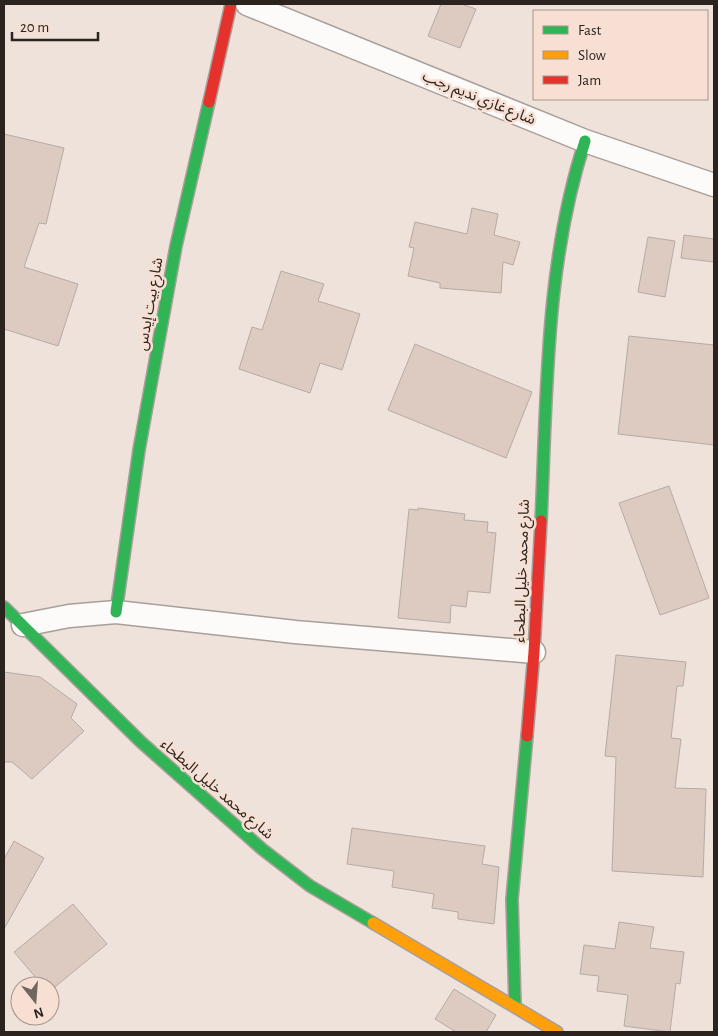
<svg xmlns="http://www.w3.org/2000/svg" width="718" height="1036" font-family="'Alegreya Sans','Noto Sans Arabic',sans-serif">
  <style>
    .building { fill: #ddcac1; stroke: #b5aba6 }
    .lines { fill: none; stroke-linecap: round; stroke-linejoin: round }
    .street-casing { stroke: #a89f9a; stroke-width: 25 }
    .fast-casing { stroke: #a89f9a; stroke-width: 14 }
    .slow-casing { stroke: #a89f9a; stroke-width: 14 }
    .jam-casing { stroke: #a89f9a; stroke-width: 14 }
    .street { stroke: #fdfbfa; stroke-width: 22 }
    .fast { stroke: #30b455; stroke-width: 11 }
    .slow { stroke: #ff9f0a; stroke-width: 11 }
    .jam { stroke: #e5322d; stroke-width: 11 }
    .labels { text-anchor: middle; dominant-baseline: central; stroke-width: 5; stroke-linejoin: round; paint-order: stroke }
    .street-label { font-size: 15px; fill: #2b231e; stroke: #f7e0d3 }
  </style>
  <rect width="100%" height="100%" fill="#efe2db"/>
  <g class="building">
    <path d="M441,4H461L476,9L460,48L428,36Z"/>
    <path d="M4,134L64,148L46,224L39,223L24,267L78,284L58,346L4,329Z"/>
    <path d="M472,208L498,214L494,235L520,242L513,265L503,262L501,293L440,288V283L408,276L414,248L409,247L415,222L467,234Z"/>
    <path d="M684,235L714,239V262L681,258Z"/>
    <path d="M648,237L675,241L665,297L638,292Z"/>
    <path d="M281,271L324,284L318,301L360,314L342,370L320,363L310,393L239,369L252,327L262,330Z"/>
    <path d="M629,336L714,345V445L618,434Z"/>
    <path d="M415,344L532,392L506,458L388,410Z"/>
    <path d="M669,486L709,598L660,615L619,503Z"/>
    <path d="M418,508L465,514L464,520L488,522L487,532L496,533L490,593L468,591L466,607L451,605L450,623L398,618L409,509L418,510Z"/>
    <path d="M616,655L686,662L683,686H677L671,738L681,739L675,788L706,789L703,877L612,871L616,757L605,756Z"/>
    <path d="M4,672L40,677L77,704L71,718L84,731L32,779L12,762H4Z"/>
    <path d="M352,828L485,846L482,864L499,867L494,924L458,919V912L432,908L434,894L392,887L394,871L347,864Z"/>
    <path d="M14,841L44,858L4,929V859Z"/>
    <path d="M73,904L107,944L50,991V986H43L14,952Z"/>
    <path d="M619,922L654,927L650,948L684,952L680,984L676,983L670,1032L624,1026L628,995L597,991L599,976L580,974L584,945L615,949Z"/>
    <path d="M454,989L496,1015L486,1032H456L435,1019Z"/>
  </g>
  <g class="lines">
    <defs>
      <g id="street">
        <path d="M247,4L585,141L714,185"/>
        <path d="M23,625L69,616L116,612L295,632L534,652"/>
      </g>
      <g id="fast">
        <path d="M541,521C547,394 545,263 585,141"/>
        <path d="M4,607L141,742L262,849L310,886L373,923"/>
        <path d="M116,612L139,450L176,246L209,102"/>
        <path d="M515,1005L512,899L527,736"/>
      </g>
      <path id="slow" d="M373,923L557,1032"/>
      <g id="jam">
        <path d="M209,102L231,4"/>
        <path d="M527,736L534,652L541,521"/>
      </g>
    </defs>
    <use href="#street" class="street-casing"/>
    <use href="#fast" class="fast-casing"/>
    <use href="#slow" class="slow-casing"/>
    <use href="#jam" class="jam-casing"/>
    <use href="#street" class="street"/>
    <use href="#fast" class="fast"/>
    <use href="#slow" class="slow"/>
    <use href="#jam" class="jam"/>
  </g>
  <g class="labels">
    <g class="street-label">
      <text transform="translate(479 98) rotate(22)">شارع غازي نديم رجب</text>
      <text transform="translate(150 304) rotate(-80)">شارع بيت إيدس</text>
      <text transform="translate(522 571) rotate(-88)">شارع محمد خليل البطحاء</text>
      <text transform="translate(217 789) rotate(41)">شارع محمد خليل البطحاء</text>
    </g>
  </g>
  <rect width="718" height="1036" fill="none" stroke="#2b231e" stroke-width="10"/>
  <rect x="533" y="10" width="175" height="90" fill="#f7e0d3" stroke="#a5948b"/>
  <rect x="543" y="26" width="25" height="8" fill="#30b455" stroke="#a5948b"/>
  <text x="578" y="35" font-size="15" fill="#2b231e">Fast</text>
  <rect x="543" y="51" width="25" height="8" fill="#ff9f0a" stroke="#a5948b"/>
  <text x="578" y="60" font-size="15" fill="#2b231e">Slow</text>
  <rect x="543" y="76" width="25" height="8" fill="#e5322d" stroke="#a5948b"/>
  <text x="578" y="85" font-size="15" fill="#2b231e">Jam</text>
  <g transform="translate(35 1001) rotate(163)"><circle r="24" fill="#f7e0d3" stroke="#a5948b"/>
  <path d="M0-4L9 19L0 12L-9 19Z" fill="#706660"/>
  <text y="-8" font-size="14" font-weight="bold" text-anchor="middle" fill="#2b231e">N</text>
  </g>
  <path d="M12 32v8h86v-8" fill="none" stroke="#2b231e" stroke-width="2.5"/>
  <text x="20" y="32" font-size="15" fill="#2b231e" stroke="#f7e0d3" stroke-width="4" paint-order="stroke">20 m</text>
</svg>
